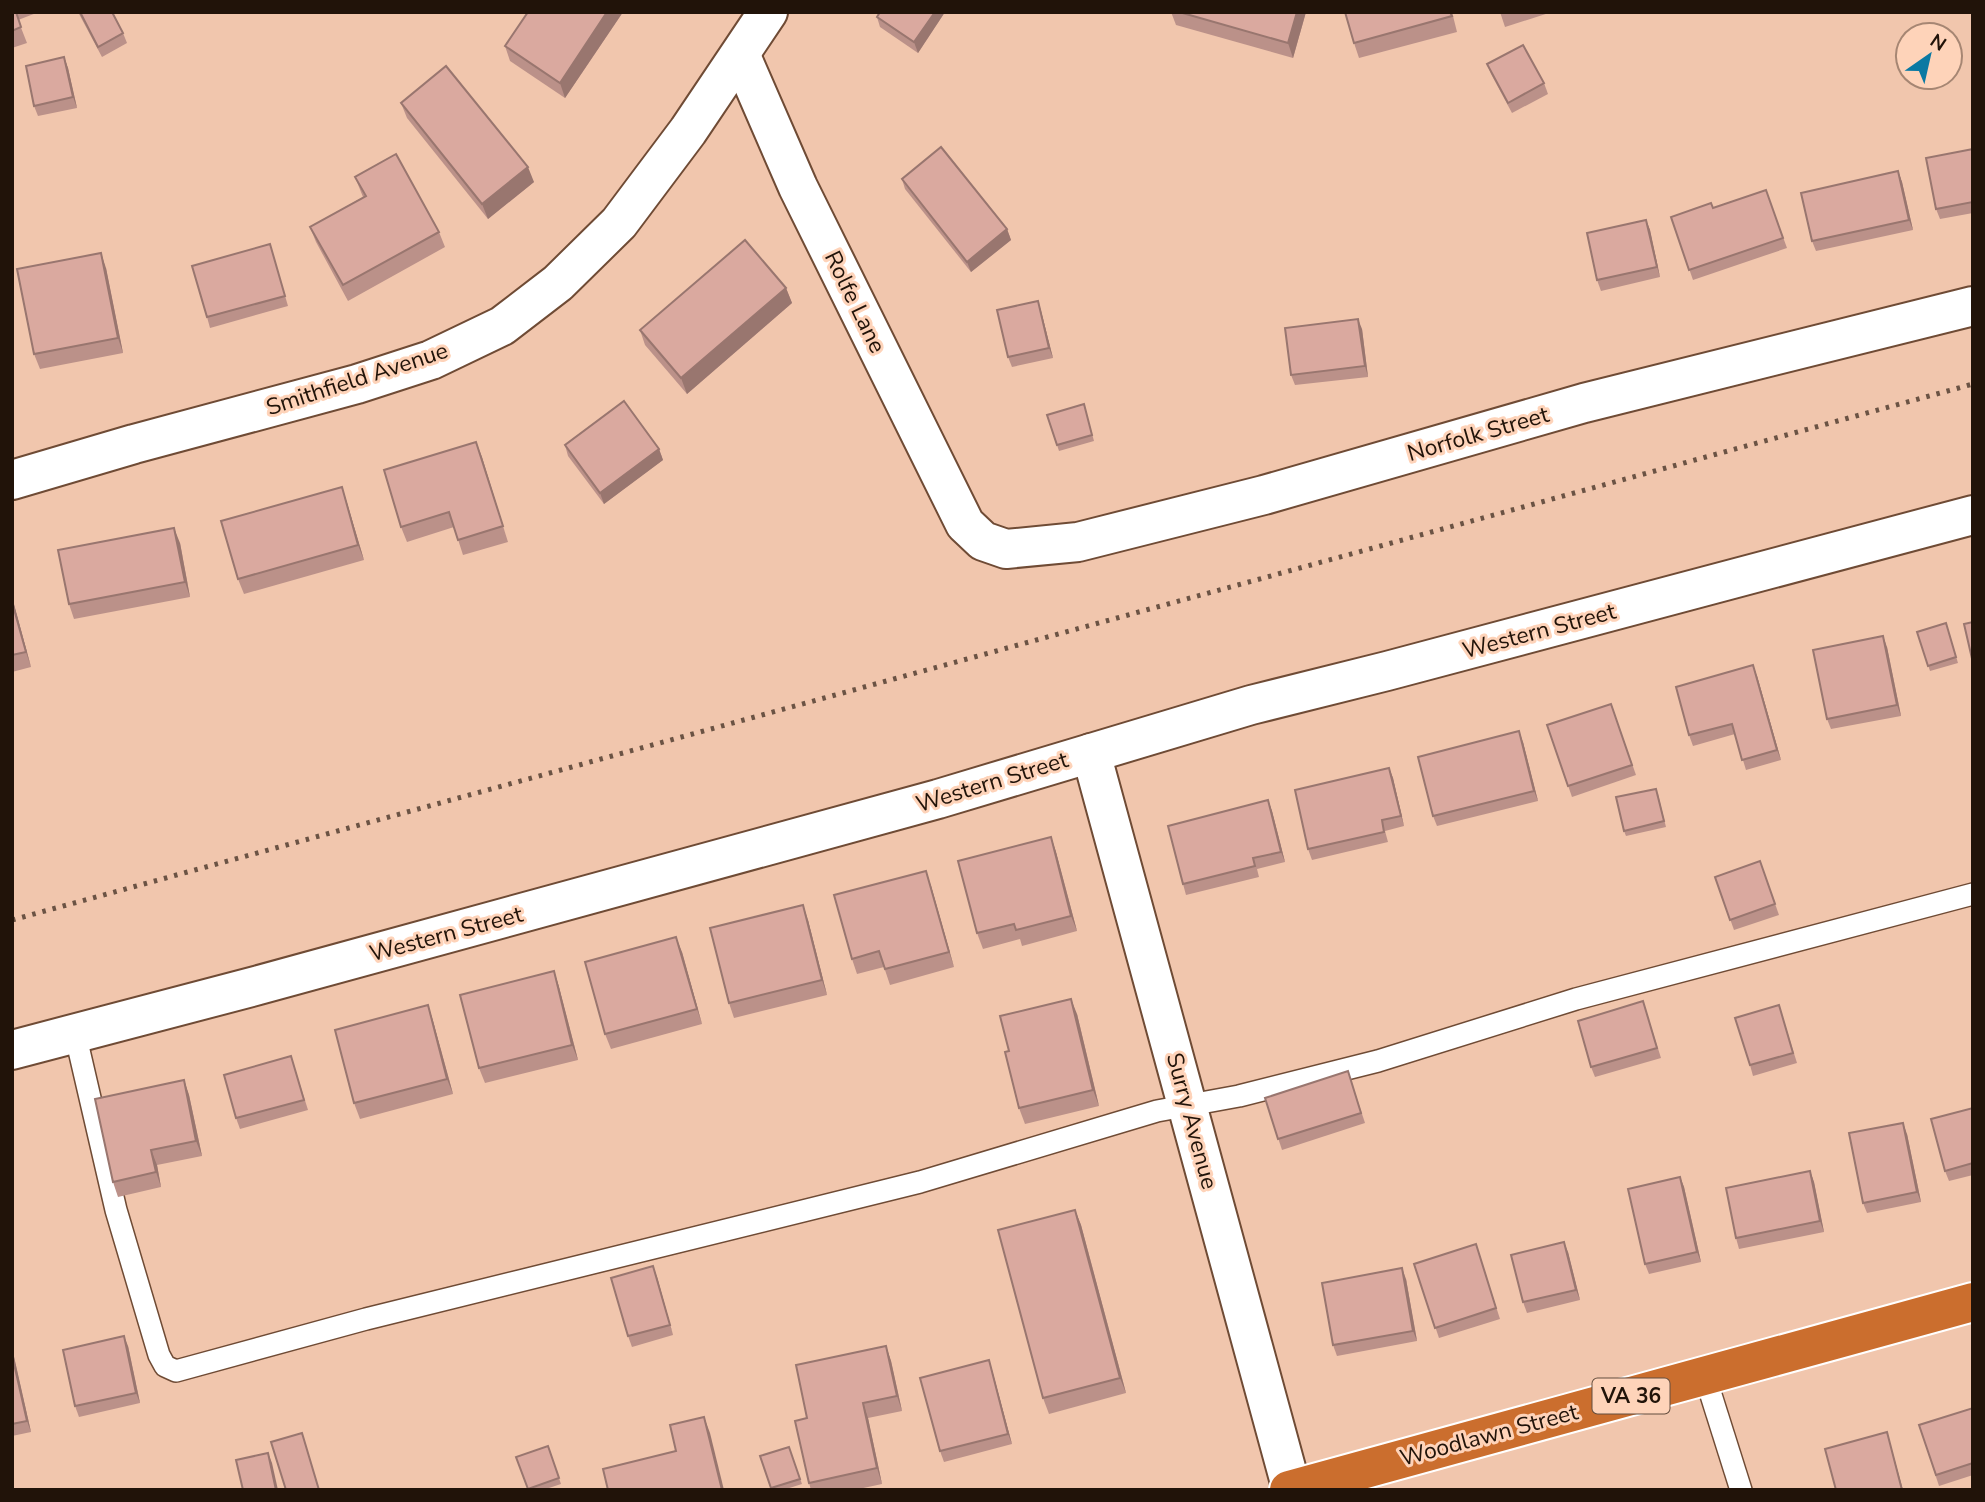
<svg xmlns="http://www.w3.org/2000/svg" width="1985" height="1502" font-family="'Nunito Sans',sans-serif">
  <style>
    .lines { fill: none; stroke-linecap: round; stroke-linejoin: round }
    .lane-casing { stroke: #6f4b35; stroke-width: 24 }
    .street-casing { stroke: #6f4b35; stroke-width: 42 }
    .highway-casing { stroke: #fff; stroke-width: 42 }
    .lane { stroke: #fff; stroke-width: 21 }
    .street { stroke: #fff; stroke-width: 38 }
    .highway { stroke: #cb6e2e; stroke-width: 38 }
    .rail { stroke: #6b5344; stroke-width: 5; stroke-dasharray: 3.5 7; stroke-linecap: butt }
    .wall { fill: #bb9189 }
    .shaded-wall { fill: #99766f }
    .building { fill: #daa99f; stroke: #99766f; stroke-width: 2 }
    .labels { text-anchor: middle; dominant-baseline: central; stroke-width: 6; stroke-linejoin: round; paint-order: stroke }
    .shield { fill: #fed3b9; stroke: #634d3e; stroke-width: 2 }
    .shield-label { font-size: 21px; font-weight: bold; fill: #211309 }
    .street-label { font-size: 23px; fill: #211309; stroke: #fed3b9 }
  </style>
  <rect width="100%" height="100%" fill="#f1c6ad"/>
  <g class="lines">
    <defs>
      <g id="lane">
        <path d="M75,1033L116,1210L159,1355L165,1366L176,1371L366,1319L920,1182L1157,1111L1239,1096L1378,1061L1576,999L1973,894"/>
        <path d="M1705,1376L1741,1490"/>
      </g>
      <g id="street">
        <path d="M741,56L798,187L965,524L983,541L1006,549L1078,542L1264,495L1584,403L1973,306"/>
        <path d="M12,480L134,444L357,384L431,360L502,326L558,283L619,223L688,131L768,12"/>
        <path d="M1091,753L1292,1490"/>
        <path d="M12,1050L259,985L938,799L1251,705L1387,671L1973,515"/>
      </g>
      <path id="highway" d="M1289,1490L1973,1302"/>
    </defs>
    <use href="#lane" class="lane-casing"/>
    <use href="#street" class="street-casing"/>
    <use href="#highway" class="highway-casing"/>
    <use href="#lane" class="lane"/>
    <use href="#street" class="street"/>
    <use href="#highway" class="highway"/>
    <path class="rail" d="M12,920L1973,384"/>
  </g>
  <g class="wall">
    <path d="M12,12H39L18,20L27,43L12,48Z"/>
    <path d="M78,12H112L123,33L127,43L102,57Z"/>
    <path d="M623,12L565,98L510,61L505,46Z"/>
    <path d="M945,12L918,53L880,27L877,17Z"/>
    <path d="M1171,12H1306L1293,58L1176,25Z"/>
    <path d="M1452,12L1457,32L1359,58L1354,43Z"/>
    <path d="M1500,12H1552L1505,27Z"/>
    <path d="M64,57L68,68L77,108L38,116L34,106Z"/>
    <path d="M1487,64L1544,83L1548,94L1512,113L1491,74Z"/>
    <path d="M401,103L534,182L488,219L407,118Z"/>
    <path d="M1973,149V213L1940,219L1936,209Z"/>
    <path d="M1898,171L1902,182L1913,230L1816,251L1812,241Z"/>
    <path d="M355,177L439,232L445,247L348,301L316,242L310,227L363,197Z"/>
    <path d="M902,179L1007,229L1011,240L971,272L905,189Z"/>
    <path d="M1766,190L1787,248L1693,280L1671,217L1713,208Z"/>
    <path d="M1646,220L1650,230L1660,277L1601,291L1597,280Z"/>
    <path d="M270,244L288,306L210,328L207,317Z"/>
    <path d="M106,268L123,353L40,369L34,354Z"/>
    <path d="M786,288L792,303L687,394L645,345L640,330Z"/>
    <path d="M1038,301L1041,311L1053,358L1012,367L1008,357Z"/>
    <path d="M1362,329L1368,377L1295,385L1291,375Z"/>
    <path d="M1084,404L1094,441L1059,451L1047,415Z"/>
    <path d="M476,442L508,542L463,555L454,527L407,542L401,527Z"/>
    <path d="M565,445L659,449L663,460L604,504L568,456Z"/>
    <path d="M342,487L347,503L364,560L244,594L238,579Z"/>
    <path d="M180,543L190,597L74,619L69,604Z"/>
    <path d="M12,597L31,667L12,672Z"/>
    <path d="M1946,623L1958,663L1930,671L1917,632Z"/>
    <path d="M1887,647L1901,716L1831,729L1827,719Z"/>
    <path d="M1757,676L1781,760L1746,770L1735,734L1693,746L1689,735Z"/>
    <path d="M1611,704L1636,775L1572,797L1547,725Z"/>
    <path d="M1523,742L1538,801L1437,826L1433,816Z"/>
    <path d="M1389,768L1393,778L1404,826L1385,831L1388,842L1312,860L1308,849Z"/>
    <path d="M1658,794L1666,827L1626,836L1624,831Z"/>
    <path d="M1268,800L1272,811L1285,862L1257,869L1259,877L1186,895L1183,884Z"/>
    <path d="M1051,837L1056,852L1077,931L1022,946L1020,939L983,949L977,933Z"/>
    <path d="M1760,861L1779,915L1734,930L1715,877Z"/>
    <path d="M931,886L954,967L890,985L884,967L857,974L852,959Z"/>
    <path d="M808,920L827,995L734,1018L729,1003Z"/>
    <path d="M682,952L702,1024L611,1049L605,1034Z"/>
    <path d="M554,971L559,987L578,1060L485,1083L479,1068Z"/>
    <path d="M1643,1001L1661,1058L1595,1077L1591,1067Z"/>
    <path d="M428,1005L433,1021L453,1094L360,1119L354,1103Z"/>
    <path d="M1779,1005L1797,1063L1753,1076L1750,1065Z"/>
    <path d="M1077,1014L1099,1106L1025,1124L1019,1108L1009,1051Z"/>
    <path d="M291,1056L308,1110L240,1129L236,1118Z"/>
    <path d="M1348,1071L1365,1123L1282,1150L1265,1098Z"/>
    <path d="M184,1080L189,1095L202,1156L157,1165L161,1187L118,1197L113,1182Z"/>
    <path d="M1973,1108V1175L1949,1181L1945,1171Z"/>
    <path d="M1907,1134L1921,1202L1867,1213L1863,1203Z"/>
    <path d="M1810,1171L1814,1182L1824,1232L1739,1249L1736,1238Z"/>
    <path d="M1680,1177L1684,1187L1701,1262L1649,1274L1645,1264Z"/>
    <path d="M1075,1210L1081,1225L1126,1393L1049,1414L1043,1398Z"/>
    <path d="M1476,1244L1500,1319L1439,1338L1414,1264Z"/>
    <path d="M1568,1252L1580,1300L1527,1313L1523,1302Z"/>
    <path d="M657,1277L673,1335L632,1347L628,1336Z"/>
    <path d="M1406,1279L1417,1341L1337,1356L1333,1345Z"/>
    <path d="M128,1346L140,1403L79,1417L75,1406Z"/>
    <path d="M886,1346L891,1361L902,1411L868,1418L882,1484L854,1490H811L809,1483L807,1418Z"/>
    <path d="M12,1348L31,1432L12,1436Z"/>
    <path d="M992,1370L1012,1444L944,1462L940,1451Z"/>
    <path d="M1973,1408V1475L1939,1486L1919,1425Z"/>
    <path d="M548,1446L561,1484L543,1490H528L516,1457Z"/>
    <path d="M789,1447L802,1484L783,1490H771L760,1456Z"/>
  </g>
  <g class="shaded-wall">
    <path d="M607,12H623L565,98L560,83Z"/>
    <path d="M935,12H945L918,53L914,42Z"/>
    <path d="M1297,12H1306L1293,58L1288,43Z"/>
    <path d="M64,57L68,68L77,108L73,97Z"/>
    <path d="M528,167L534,182L488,219L482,204Z"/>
    <path d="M1898,171L1902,182L1913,230L1909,220Z"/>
    <path d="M1646,220L1650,230L1660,277L1657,267Z"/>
    <path d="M1007,229L1011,240L971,272L967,262Z"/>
    <path d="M101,253L106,268L123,353L118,338Z"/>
    <path d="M786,288L792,303L687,394L681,378Z"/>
    <path d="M1038,301L1041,311L1053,358L1049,348Z"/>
    <path d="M1358,319L1362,329L1368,377L1365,366Z"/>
    <path d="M476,442L482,457L508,542L503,526Z"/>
    <path d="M659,449L663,460L604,504L600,493Z"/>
    <path d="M342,487L347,503L364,560L358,545Z"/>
    <path d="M174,528L180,543L190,597L185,582Z"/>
    <path d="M12,597L31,667L26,652L12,602Z"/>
    <path d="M1883,636L1887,647L1901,716L1897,705Z"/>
    <path d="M1753,665L1757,676L1781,760L1777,750Z"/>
    <path d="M1519,731L1523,742L1538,801L1534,791Z"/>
    <path d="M1389,768L1393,778L1404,826L1401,816Z"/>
    <path d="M1268,800L1272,811L1285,862L1281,852Z"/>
    <path d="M1051,837L1056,852L1077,931L1071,916Z"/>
    <path d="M926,871L931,886L954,967L949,952Z"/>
    <path d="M803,905L808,920L827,995L822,980Z"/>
    <path d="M676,937L682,952L702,1024L697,1009Z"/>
    <path d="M554,971L559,987L578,1060L572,1045Z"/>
    <path d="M1071,999L1077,1014L1099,1106L1093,1090Z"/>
    <path d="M428,1005L433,1021L453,1094L447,1079Z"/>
    <path d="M184,1080L189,1095L202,1156L196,1141Z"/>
    <path d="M1903,1123L1907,1134L1921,1202L1917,1192Z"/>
    <path d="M151,1150L157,1165L161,1187L156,1172Z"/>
    <path d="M1810,1171L1814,1182L1824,1232L1820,1221Z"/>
    <path d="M1680,1177L1684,1187L1701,1262L1697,1252Z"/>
    <path d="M1075,1210L1081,1225L1126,1393L1120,1378Z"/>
    <path d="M1564,1242L1568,1252L1580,1300L1576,1290Z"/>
    <path d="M653,1266L657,1277L673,1335L670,1325Z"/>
    <path d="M1402,1268L1406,1279L1417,1341L1413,1331Z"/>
    <path d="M124,1336L128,1346L140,1403L136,1393Z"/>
    <path d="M886,1346L891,1361L902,1411L897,1396Z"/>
    <path d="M12,1348L31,1432L27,1421L12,1355Z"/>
    <path d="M989,1360L992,1370L1012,1444L1008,1434Z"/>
    <path d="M863,1403L868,1418L882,1484L877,1468Z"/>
    <path d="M704,1417L710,1433L724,1490H722Z"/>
    <path d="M1887,1432L1890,1443L1903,1490H1902Z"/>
    <path d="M268,1453L272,1463L278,1490H276Z"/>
  </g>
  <g class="building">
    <path d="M12,12H16L21,27L12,31Z"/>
    <path d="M80,12H112L123,33L98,47Z"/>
    <path d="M528,12H607L560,83L505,46Z"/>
    <path d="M880,12H935L914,42L877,17Z"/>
    <path d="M1179,12H1297L1288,43Z"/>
    <path d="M1345,12H1450L1452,16L1354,43Z"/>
    <path d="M1523,45L1544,83L1508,103L1487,64Z"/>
    <path d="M64,57L73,97L34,106L26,66Z"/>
    <path d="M446,66L528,167L482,204L401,103Z"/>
    <path d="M941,147L1007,229L967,262L902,179Z"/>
    <path d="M1973,149V202L1936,209L1926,158Z"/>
    <path d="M396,154L439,232L343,285L310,227L366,196L355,177Z"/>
    <path d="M1898,171L1909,220L1812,241L1801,193Z"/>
    <path d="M1766,190L1783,238L1689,270L1671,217L1711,203L1713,208Z"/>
    <path d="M1646,220L1657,267L1597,280L1587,233Z"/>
    <path d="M745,240L786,288L681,378L640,330Z"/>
    <path d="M270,244L285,296L207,317L192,266Z"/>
    <path d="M101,253L118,338L34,354L17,269Z"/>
    <path d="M1038,301L1049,348L1008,357L997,310Z"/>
    <path d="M1358,319L1365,366L1291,375L1285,328Z"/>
    <path d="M624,401L659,449L600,493L565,445Z"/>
    <path d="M1084,404L1092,435L1057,445L1047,415Z"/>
    <path d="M476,442L503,526L458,540L449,512L401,527L384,470Z"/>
    <path d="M342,487L358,545L238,579L221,521Z"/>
    <path d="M174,528L185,582L69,604L58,550Z"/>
    <path d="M12,602L26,652L12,655Z"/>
    <path d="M1973,622V663L1964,624Z"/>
    <path d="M1946,623L1956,657L1928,666L1917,632Z"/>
    <path d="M1883,636L1897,705L1827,719L1813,650Z"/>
    <path d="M1753,665L1777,750L1742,760L1732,724L1689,735L1676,687Z"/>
    <path d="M1611,704L1632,765L1568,786L1547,725Z"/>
    <path d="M1519,731L1534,791L1433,816L1418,757Z"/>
    <path d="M1389,768L1401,816L1382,820L1384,832L1308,849L1295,790Z"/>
    <path d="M1656,789L1664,821L1624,831L1616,797Z"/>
    <path d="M1268,800L1281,852L1253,858L1255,866L1183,884L1168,826Z"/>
    <path d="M1051,837L1071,916L1016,930L1014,924L977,933L958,861Z"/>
    <path d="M1760,861L1775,904L1730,920L1715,877Z"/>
    <path d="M926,871L949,952L885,969L879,951L852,959L834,895Z"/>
    <path d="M803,905L822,980L729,1003L710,928Z"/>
    <path d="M676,937L697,1009L605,1034L585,962Z"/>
    <path d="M554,971L572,1045L479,1068L460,995Z"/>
    <path d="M1071,999L1093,1090L1019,1108L1005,1052L1009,1051L1000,1016Z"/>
    <path d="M1643,1001L1657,1048L1591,1067L1578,1021Z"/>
    <path d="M428,1005L447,1079L354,1103L335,1030Z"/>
    <path d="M1779,1005L1793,1053L1750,1065L1735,1018Z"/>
    <path d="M291,1056L304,1100L236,1118L224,1075Z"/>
    <path d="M1348,1071L1361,1113L1278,1139L1265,1098Z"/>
    <path d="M184,1080L196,1141L151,1150L156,1172L113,1182L95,1099Z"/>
    <path d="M1973,1108V1163L1945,1171L1931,1119Z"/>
    <path d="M1903,1123L1917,1192L1863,1203L1849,1133Z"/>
    <path d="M1810,1171L1820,1221L1736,1238L1726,1188Z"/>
    <path d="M1680,1177L1697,1252L1645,1264L1628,1189Z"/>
    <path d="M1075,1210L1120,1378L1043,1398L998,1230Z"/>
    <path d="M1564,1242L1576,1290L1523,1302L1511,1255Z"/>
    <path d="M1476,1244L1496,1308L1435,1328L1414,1264Z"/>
    <path d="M653,1266L670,1325L628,1336L611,1278Z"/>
    <path d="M1402,1268L1413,1331L1333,1345L1322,1283Z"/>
    <path d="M124,1336L136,1393L75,1406L63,1350Z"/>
    <path d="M886,1346L897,1396L863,1403L877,1468L809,1483L795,1421L807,1418L796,1365Z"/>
    <path d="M12,1355L27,1421L12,1424Z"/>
    <path d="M989,1360L1008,1434L940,1451L920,1378Z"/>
    <path d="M1973,1408V1463L1936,1475L1919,1425Z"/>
    <path d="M704,1417L722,1490H608L603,1469L676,1451L670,1425Z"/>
    <path d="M1887,1432L1902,1490H1836L1825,1449Z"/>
    <path d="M302,1433L319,1490H286L271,1442Z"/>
    <path d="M548,1446L559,1478L528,1489L516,1457Z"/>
    <path d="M789,1447L800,1479L771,1488L760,1456Z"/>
    <path d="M268,1453L276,1490H243L236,1460Z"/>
  </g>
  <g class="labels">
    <rect class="shield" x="1592.5" y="1378.5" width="77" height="35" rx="5"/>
    <g class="shield-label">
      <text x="1631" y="1396">VA 36</text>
    </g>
    <g class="street-label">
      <text transform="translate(855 302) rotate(64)">Rolfe Lane</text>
      <text transform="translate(357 379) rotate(-18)">Smithfield Avenue</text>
      <text transform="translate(1478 434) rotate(-16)">Norfolk Street</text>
      <text transform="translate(1539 631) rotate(-15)">Western Street</text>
      <text transform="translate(992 782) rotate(-17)">Western Street</text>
      <text transform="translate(446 934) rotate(-15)">Western Street</text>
      <text transform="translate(1192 1121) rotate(75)">Surry Avenue</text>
      <text transform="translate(1489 1435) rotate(-15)">Woodlawn Street</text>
    </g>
  </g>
  <rect width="1985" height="1502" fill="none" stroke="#211309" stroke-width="28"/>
  <g transform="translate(1929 56) rotate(34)"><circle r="33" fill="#fed3b9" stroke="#a68673" stroke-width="2"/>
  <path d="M0-5L12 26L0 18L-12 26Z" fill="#0a79a3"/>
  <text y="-10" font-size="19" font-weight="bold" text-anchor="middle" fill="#211309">N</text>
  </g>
</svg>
